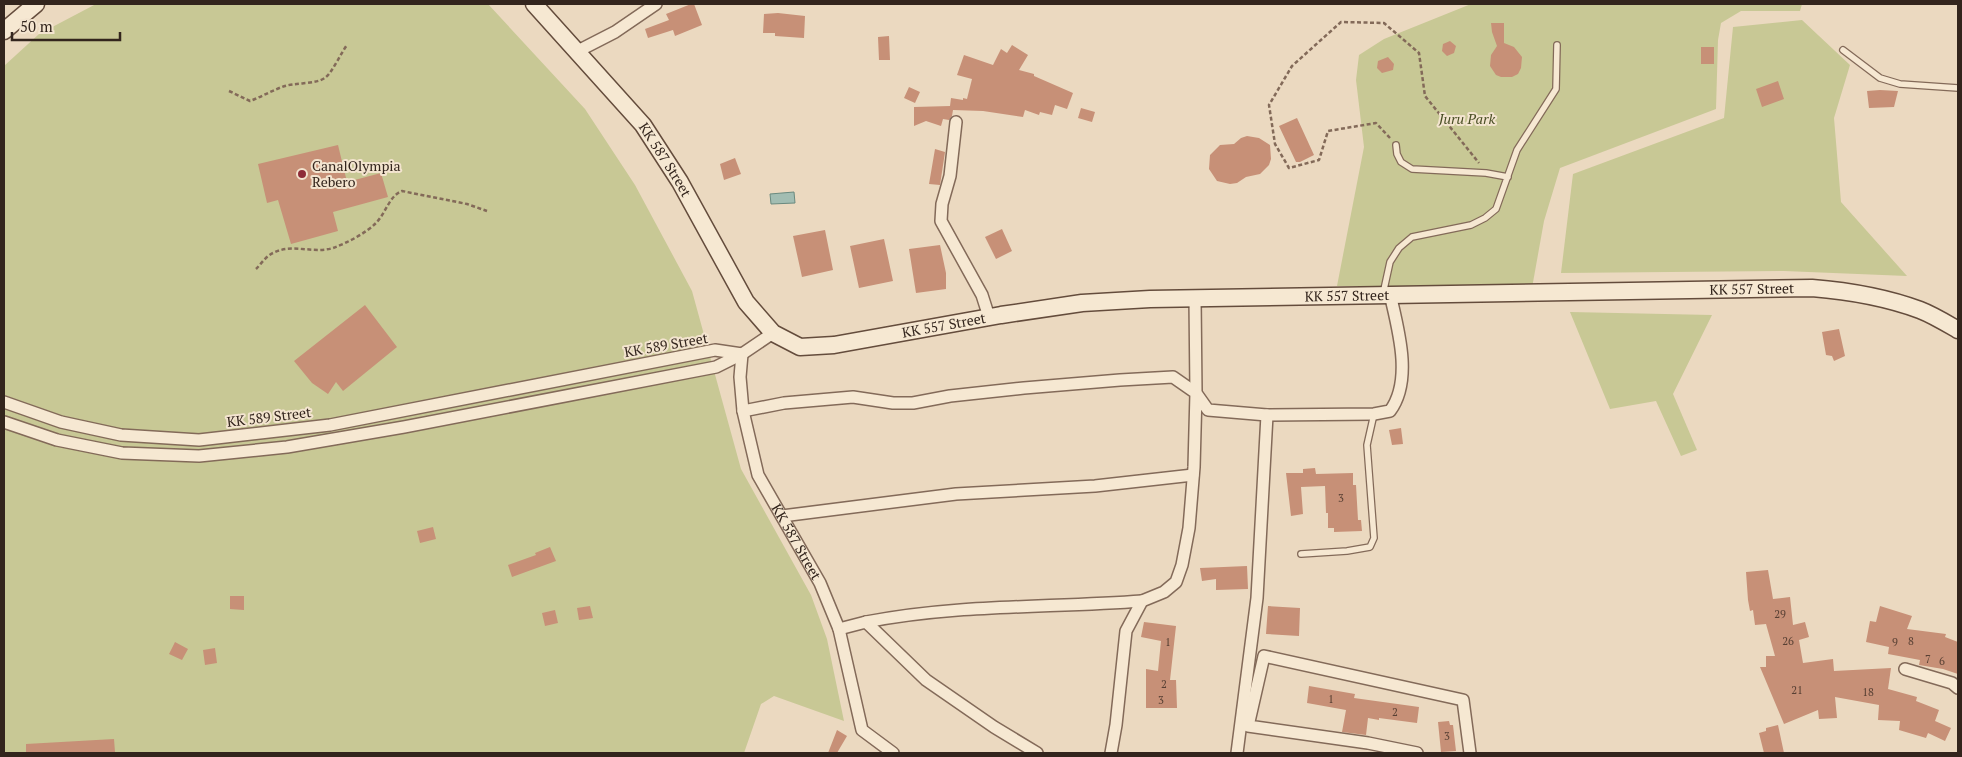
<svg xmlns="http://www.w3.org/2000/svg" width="1962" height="757" font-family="'PT Serif',serif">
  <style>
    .green { fill: #c8c895 }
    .water { fill: #a2bdb2; stroke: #6a8a7f }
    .building { fill: #c79077 }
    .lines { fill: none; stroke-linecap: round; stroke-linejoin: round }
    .lane-casing { stroke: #836a59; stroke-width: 8 }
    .street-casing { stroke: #836a59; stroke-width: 14 }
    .secondary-casing { stroke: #644c3c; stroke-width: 19 }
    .path { stroke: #836a59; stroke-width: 2.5; stroke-dasharray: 4 2.5; stroke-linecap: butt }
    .lane { stroke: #f6e8d2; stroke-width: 5.5 }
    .street { stroke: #f6e8d2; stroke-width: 11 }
    .secondary { stroke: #f6e8d2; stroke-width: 16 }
    .poi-dot { fill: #8e2c38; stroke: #f3e4cf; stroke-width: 2 }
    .labels { text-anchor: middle; stroke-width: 4; stroke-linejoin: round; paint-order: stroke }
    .number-label { font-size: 11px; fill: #584034 }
    .park-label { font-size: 14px; font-style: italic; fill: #494e24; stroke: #f3e4cf }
    .street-label { font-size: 14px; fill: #33251d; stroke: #f3e4cf }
    .poi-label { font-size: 14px; fill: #33251d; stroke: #f3e4cf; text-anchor: start }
  </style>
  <rect width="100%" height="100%" fill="#ebd9c0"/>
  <!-- green -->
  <path class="green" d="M96,4H488L585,109L635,185L692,291L741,469L811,595L827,639L844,721L774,696L761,704L744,753H4V66L39,34Z
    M1471,4H1802L1800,11H1741L1721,23L1718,40L1716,109L1560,168L1544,221L1532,288L1337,286L1364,147L1356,80L1359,55L1384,39Z
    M1802,20L1850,65L1834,118L1841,202L1907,276L1784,271L1561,273L1573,174L1724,118L1733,27Z
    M1570,312L1712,315L1673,394L1697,450L1681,456L1656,401L1610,409Z"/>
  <!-- water -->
  <path class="water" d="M794,192L795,203L771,204L770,194Z"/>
  <!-- building -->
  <path class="building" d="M691,4H694L702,25L675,36L673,30L648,38L645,29L669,20L666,14Z
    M778,13L805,16L804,38L775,36V33H763L764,14Z
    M1491,23H1504V43L1514,47L1522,57L1521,68L1518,74L1512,77H1501L1496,75L1490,66L1491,55L1497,46L1492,32Z
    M889,36L890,60H879L878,37Z
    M1450,41L1456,46L1454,53L1447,56L1442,51L1443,44Z
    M1012,45L1028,55L1019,70L1034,74V76L1073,93L1067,109L1055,105L1052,115L1040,112L1039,115L1025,110L1023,117L983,111L953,110L952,116L949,120L943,119L941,126L926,121L914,126V107L950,106L951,98L963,100V98L967,99L972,79L957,75L964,55L993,65L1001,49L1007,53Z
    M1701,47H1714V64H1701Z
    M1388,57L1394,64L1393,70L1382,73L1377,68L1378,61Z
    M1778,81L1784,99L1762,107L1756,89Z
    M909,87L920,92L915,103L904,98Z
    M1880,90L1898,91L1894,107L1869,108L1867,91Z
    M1081,108L1095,112L1092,122L1078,118Z
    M1297,118L1314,155L1300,162H1296L1279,126Z
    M1247,136L1259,138L1270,145L1271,159L1269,165L1260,174L1246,177L1237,183L1230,184L1217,181L1209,169L1210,155L1220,145L1234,144L1241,138Z
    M338,145L347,182L381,173L388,197L333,212L338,231L291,244L278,200L267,203L258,164Z
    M935,149L945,152L940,185L929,184Z
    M735,158L741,174L724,180L720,164Z
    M1002,229L1012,251L996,259L985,237Z
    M825,230L833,270L802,277L793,236Z
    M884,239L893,281L859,288L850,246Z
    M940,245L946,273V289L916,293L909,249Z
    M365,305L397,347L343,391L336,382L328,394L312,383L294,361Z
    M1839,329L1845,356L1834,361L1832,356L1826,355L1822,332Z
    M1401,428L1403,444L1392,445L1389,430Z
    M1315,468L1316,474L1353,473V485H1356L1358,520H1361L1362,531L1334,532V528H1328V513H1326L1325,486L1301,487L1303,514L1291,516L1286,473H1303V469Z
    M433,527L436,539L420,543L417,531Z
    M550,547L556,561L512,577L508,565L536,555L535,553Z
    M1247,566L1248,589L1216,590V579L1202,581L1200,568Z
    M1768,570L1773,599L1790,597L1793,625L1805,622L1809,637L1799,640L1803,663L1833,659L1834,671L1891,668L1888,689L1917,697L1916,701L1939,710L1935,721L1951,728L1945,741L1928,733L1926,738L1899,730L1900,721L1878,720L1879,705L1835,697L1837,718L1819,719L1818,710L1784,724L1760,667H1766V656H1775L1766,624L1755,625L1753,610L1750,611L1748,600L1746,572Z
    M230,596H244V610L230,609Z
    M590,606L593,618L579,620L577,608Z
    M1268,606L1300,608L1299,636L1266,634Z
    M1880,606L1912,616L1907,629L1946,634L1945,637L1958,642V674L1943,669L1919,665L1920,660L1888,654L1889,647L1866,642L1870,621L1876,622Z
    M555,610L558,623L545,626L542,613Z
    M1144,622L1176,626L1170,680H1176L1177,708H1146V669L1158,671L1161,641L1141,637Z
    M175,642L188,649L182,660L169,654Z
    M215,648L217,663L205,665L203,650Z
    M1309,686L1355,694L1354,698L1419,707L1417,723L1379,718V720L1368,718L1366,735L1342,732L1346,710L1307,703Z
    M1449,721L1450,725H1453L1456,751L1441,752L1438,722Z
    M1778,725L1784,753H1764L1759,733L1766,731V728Z
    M837,730L847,736L837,753H828Z
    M114,739L115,752L26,753V744Z"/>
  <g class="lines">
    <!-- lane casing -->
    <g class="lane-casing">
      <path id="lane" d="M1843,50L1880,78L1900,84L1958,88
        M1396,145L1397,154L1401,162L1412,169L1486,173L1508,177
        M1383,294L1390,262L1399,248L1412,237L1471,225L1485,218L1496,209L1517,150L1556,89L1557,45
        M1301,554L1347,551L1370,547L1374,538L1367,445L1374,414"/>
    </g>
    <!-- street casing -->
    <g class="street-casing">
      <g id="street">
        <path d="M576,52L615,32L656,4"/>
        <path d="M956,122L950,176L942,204L941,221L982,295L989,317"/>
        <path d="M1195,298L1196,393L1208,410L1267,415L1374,414L1390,411C1413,380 1398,329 1390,294"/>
        <path id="s1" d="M742,354L740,377L743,411L758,475L820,583L839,629L862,730L893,753"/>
        <path d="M4,402L61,422L121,435L199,440L330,425L715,350L742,354"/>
        <path d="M743,411L784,403L853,397L893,403H913L950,396L1024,388L1120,380L1173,377L1196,393L1194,467L1189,528L1182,565L1176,582L1164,592L1142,601L1126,631L1116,725L1111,753"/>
        <path d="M4,422L57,440L122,453L199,456L287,447L404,427L716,367L742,354L773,333"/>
        <path d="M782,516L956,494L1095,486L1193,475"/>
        <path d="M866,622C957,604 1050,608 1142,601"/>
        <path d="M839,629L866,622L926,680L994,727L1037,753"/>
        <path d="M1905,669L1952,683L1958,688"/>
        <path d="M1237,753L1257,598L1267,415"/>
        <path d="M1417,753L1368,743L1248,726L1264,656L1463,700L1470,753"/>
      </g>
    </g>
    <!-- secondary casing -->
    <g class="secondary-casing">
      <g id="secondary">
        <path id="s2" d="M534,4L643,125L680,182L746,302L773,333L800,347L834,345L1001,315L1082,303L1150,299L1812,288C1849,291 1885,297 1920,310C1933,315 1946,323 1958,330"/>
        <path d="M4,31L36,4"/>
      </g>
    </g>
    <!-- path -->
    <path class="path" d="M229,91L250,101C261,97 271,91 282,87C294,82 317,85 326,77C333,71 341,53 347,45
      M1390,138L1376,123L1328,131L1319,160L1289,168L1275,144L1269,105L1292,66L1341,22L1384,23L1419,53L1425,96L1479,163
      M256,269C261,264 266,256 273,253C292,243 313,254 333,248C347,243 366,233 376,223C386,213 389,196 402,191L467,204L487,211"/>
    <!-- lane -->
    <use href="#lane" class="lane"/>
    <!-- street -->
    <use href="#street" class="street"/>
    <!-- secondary -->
    <use href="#secondary" class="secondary"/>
  </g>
  <!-- markers -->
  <circle class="poi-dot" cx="302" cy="174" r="5"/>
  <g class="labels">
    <!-- number labels -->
    <g class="number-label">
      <text x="1341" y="502">3</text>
      <text x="1780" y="618">29</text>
      <text x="1788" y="645">26</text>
      <text x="1911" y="645">8</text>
      <text x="1168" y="646">1</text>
      <text x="1895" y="646">9</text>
      <text x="1928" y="663">7</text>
      <text x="1942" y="665">6</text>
      <text x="1164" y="688">2</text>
      <text x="1797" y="694">21</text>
      <text x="1868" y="696">18</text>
      <text x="1331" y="703">1</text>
      <text x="1161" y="704">3</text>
      <text x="1395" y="716">2</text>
      <text x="1447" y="740">3</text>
    </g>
    <!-- park labels -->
    <g class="park-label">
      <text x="1467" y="124">Juru Park</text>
    </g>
    <!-- street labels -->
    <g class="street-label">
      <text dy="5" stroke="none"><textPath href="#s2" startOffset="204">KK 587 Street</textPath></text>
      <text dy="5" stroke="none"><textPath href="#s2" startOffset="1395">KK 557 Street</textPath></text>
      <text dy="5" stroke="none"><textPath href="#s2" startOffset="990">KK 557 Street</textPath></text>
      <text dy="5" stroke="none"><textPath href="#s2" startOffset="585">KK 557 Street</textPath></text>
      <text transform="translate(666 345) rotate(-10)" y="5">KK 589 Street</text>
      <text transform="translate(269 417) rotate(-7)" y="5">KK 589 Street</text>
      <text dy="5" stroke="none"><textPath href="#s1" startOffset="200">KK 587 Street</textPath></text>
    </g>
    <!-- poi labels -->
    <g class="poi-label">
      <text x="312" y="171">CanalOlympia<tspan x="312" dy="16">Rebero</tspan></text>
    </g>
  </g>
  <!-- border -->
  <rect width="1962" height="757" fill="none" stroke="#33251d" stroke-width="10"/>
  <!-- scale -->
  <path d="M12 32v8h108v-8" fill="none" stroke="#33251d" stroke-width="2.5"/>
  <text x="20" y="32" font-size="15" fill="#33251d" stroke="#f3e4cf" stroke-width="4" paint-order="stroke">50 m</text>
</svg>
